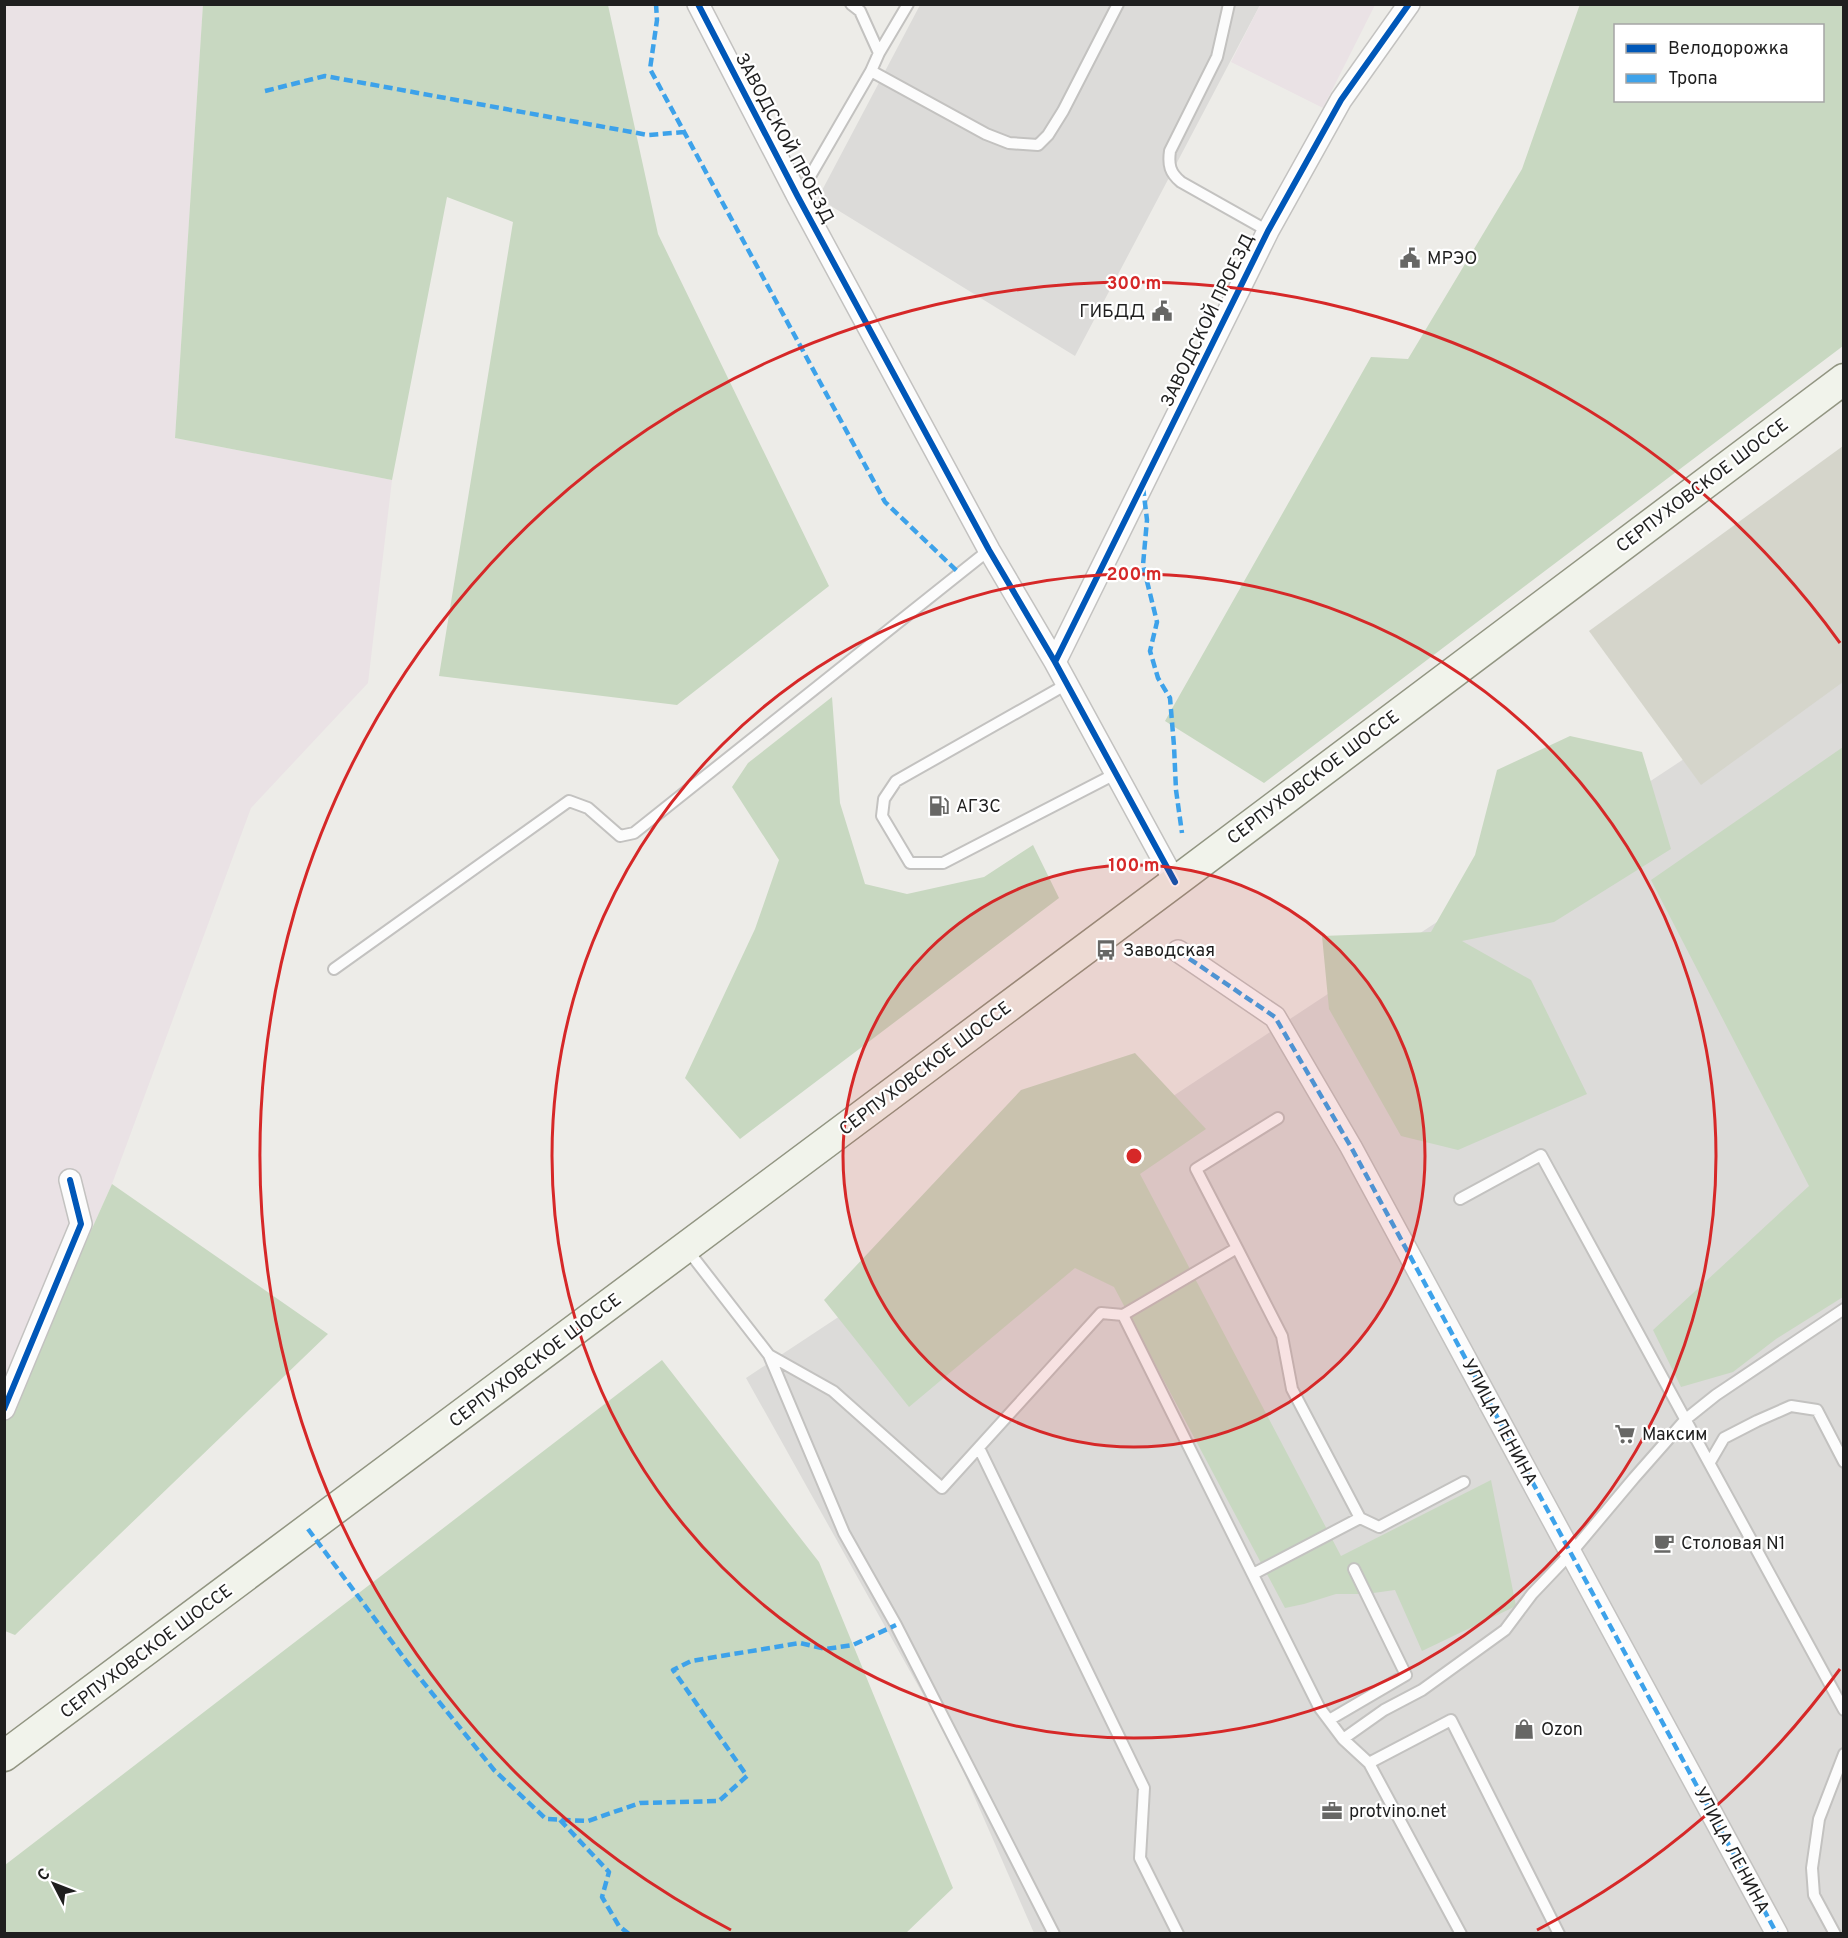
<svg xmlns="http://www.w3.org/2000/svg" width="1848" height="1938" font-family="Overpass,sans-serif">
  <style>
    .residential { fill: #dcdbd9 }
    .industrial { fill: #eae2e5 }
    .construction { fill: #d5d5cb }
    .forest { fill: #c8d8c1; fill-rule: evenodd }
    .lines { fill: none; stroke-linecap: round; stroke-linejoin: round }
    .lane-casing { stroke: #c3c2c0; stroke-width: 14 }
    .street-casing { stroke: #c3c2c0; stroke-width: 24 }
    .secondary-casing { stroke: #929582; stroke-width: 33 }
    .lane { stroke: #fcfcfc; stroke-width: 10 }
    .street { stroke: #fcfcfc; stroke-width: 21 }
    .secondary { stroke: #f1f3eb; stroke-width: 30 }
    .quiet { stroke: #3da2ea; stroke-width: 4.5; stroke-dasharray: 9 4.5; stroke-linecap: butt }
    .cycleway-casing { stroke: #fff; stroke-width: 10 }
    .cycleway { stroke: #0057b8; stroke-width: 6 }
    .ring { fill: none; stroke: #d62828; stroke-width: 3 }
    .labels { text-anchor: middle; stroke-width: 4.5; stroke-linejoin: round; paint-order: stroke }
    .street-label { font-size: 18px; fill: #1f1f1f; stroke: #fff }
    .poi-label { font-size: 18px; fill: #1f1f1f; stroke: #fff; text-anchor: start }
    .centre { fill: #d62828; stroke: #fff; stroke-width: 3 }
    .ring-label { font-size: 18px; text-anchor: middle; font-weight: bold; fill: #d62828; stroke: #fff; stroke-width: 4.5; stroke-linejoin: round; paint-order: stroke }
  </style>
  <rect width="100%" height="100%" fill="#edece8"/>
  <!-- residential -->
  <path class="residential" d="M920,5H1260L1075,356L818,198Z
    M1843,654V1933H1034L953,1748L746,1378Z"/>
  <!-- industrial -->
  <path class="industrial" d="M5,5H203L175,438L392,480L368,683L251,808L112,1184L5,1422Z
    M1260,5H1375L1323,108L1231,62Z"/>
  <!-- construction -->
  <path class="construction" d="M1843,446V682L1701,785L1589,631Z"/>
  <!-- forest -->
  <path class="forest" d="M203,4L608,5L658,234L829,586L677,705L439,676L513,222L447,197L392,480L175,438Z
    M1580,4L1843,5V346L1264,783L1165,721L1371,357L1408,359L1522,169ZM1616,26H1822V100H1616Z
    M832,697L840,803L865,884L907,894L984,877L1033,845L1059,898L740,1139L685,1078L755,929L779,860L732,787L748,763Z
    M1570,736L1642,752L1671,849L1554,922L1462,941L1531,980L1587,1094L1458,1150L1401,1136L1329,1009L1322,936L1431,932L1475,855L1497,770Z
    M1843,747V1297L1776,1339L1733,1372L1681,1387L1653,1330L1809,1186L1651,880Z
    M1135,1053L1206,1129L1140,1174L1341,1556L1491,1480L1516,1606L1422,1651L1395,1590L1366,1594H1336L1304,1604L1285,1608L1114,1287L1075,1268L909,1407L824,1300L1021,1090Z
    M112,1184L328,1334L15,1635L5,1631V1422Z
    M662,1360L819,1562L953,1888L906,1933H5V1865Z"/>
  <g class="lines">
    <!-- lane casing -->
    <g class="lane-casing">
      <path id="lane" d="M1229,4L1217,57L1170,151C1168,165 1170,173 1181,182L1268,231
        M879,53L908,4
        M871,71L986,134L1009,143L1038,145L1048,135L1063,111L1118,4
        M798,197L871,71L879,53L860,11L851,4
        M1067,684L896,781L884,799L882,816L910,863H943L1115,774
        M334,969L569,801L588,808L620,836L634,833L989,550
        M1460,1199L1541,1155L1844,1710
        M686,1248L769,1355L833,1391L942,1488L1101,1313L1123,1315L1319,1707L1343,1739L1369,1763L1451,1720L1559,1934
        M1237,1248L1196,1169L1278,1118
        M1123,1315L1237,1248L1282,1336L1292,1389L1360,1518L1253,1574
        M769,1355L844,1533L896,1625L1054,1934
        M979,1448L1144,1788L1140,1858L1178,1934
        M1710,1462L1724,1438L1757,1421L1791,1406L1817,1410L1844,1462
        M1360,1518L1379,1527L1464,1482
        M1329,1720L1406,1675L1354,1569
        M1343,1739L1384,1710L1422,1690L1505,1630L1532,1594L1571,1553L1634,1478L1686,1419L1716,1395L1844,1309
        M1369,1763L1461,1934
        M1835,1934L1814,1895L1812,1868L1819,1819L1844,1754"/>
    </g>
    <!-- street casing -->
    <g class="street-casing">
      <path id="street" d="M698,4L798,197L989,550L1055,662L1175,882
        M1055,662L1268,231L1341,100L1409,4
        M1178,951L1275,1017L1351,1147L1777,1934
        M4,1409L81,1224L70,1180"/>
    </g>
    <!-- secondary casing -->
    <g class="secondary-casing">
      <path id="secondary" d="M4,1756L1175,882L1844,379"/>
    </g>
    <!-- lane -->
    <use href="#lane" class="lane"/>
    <!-- street -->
    <use href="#street" class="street"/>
    <!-- secondary -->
    <use href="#secondary" class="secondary"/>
    <!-- quiet -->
    <path class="quiet" d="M656,4L657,20L650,69L885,502L959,573
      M265,91L325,76L648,135L684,132
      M1143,487L1147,520L1143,565L1157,622L1150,651L1158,678L1170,698L1174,746L1176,790L1182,833
      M1178,951L1275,1017L1351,1147L1777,1934
      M308,1529L407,1662L494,1770L546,1819L588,1821L640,1803L719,1801L747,1776L673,1670L691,1661L800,1643L826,1649L853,1645L896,1625
      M560,1820L609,1872L602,1897L619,1926L629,1934"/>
    <!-- cycleway casing -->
    <g class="cycleway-casing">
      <path id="cycleway" d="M698,4L798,197L989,550L1055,662L1175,882
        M1055,662L1268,231L1341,100L1409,4
        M4,1409L81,1224L70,1180"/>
    </g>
    <!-- cycleway -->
    <use href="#cycleway" class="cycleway"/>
  </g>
  <!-- distance rings -->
  <circle cx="1134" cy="1156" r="291" fill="#d62828" fill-opacity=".12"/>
  <g class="ring">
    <circle cx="1134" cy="1156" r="291"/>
    <circle cx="1134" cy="1156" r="582"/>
    <path d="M1840 1669A873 873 0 0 1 1537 1930M731 1930A873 873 0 1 1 1840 643"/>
  </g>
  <!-- icons -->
  <defs>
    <g id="civic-bare" transform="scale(1.62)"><path d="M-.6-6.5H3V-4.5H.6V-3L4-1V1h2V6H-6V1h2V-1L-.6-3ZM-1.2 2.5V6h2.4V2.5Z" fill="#676765" stroke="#fff" stroke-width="2.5" paint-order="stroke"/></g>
    <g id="fuel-bare" transform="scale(1.62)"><path d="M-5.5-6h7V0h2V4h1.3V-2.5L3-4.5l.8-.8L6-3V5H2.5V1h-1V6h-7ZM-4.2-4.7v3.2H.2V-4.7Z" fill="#676765" stroke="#fff" stroke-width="2.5" paint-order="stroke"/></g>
    <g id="bus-bare" transform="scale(1.62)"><path d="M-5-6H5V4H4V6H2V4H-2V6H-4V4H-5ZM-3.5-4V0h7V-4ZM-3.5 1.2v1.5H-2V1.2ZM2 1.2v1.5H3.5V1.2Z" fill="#676765" stroke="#fff" stroke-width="2.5" paint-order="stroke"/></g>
    <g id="supermarket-bare" transform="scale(1.62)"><path d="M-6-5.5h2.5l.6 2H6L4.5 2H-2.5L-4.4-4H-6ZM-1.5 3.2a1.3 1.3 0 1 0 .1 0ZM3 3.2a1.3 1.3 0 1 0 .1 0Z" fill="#676765" stroke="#fff" stroke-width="2.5" paint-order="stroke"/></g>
    <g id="cafe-bare" transform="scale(1.62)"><path d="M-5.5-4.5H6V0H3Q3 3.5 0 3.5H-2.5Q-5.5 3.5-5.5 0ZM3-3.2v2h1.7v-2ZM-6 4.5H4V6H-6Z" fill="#676765" stroke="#fff" stroke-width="2.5" paint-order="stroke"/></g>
    <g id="shop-bare" transform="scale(1.62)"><path d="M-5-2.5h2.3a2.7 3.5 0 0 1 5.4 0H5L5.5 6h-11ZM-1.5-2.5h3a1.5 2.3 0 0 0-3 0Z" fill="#676765" stroke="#fff" stroke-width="2.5" paint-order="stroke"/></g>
    <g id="office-bare" transform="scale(1.62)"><path d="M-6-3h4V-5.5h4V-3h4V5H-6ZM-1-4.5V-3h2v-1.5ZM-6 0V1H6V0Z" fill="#676765" stroke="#fff" stroke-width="2.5" paint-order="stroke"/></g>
  </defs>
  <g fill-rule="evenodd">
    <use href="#civic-bare" x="1410" y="258"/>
    <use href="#civic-bare" x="1162" y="311"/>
    <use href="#fuel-bare" x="939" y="806"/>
    <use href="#bus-bare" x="1106" y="950"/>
    <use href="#supermarket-bare" x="1625" y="1434"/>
    <use href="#cafe-bare" x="1664" y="1543"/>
    <use href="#shop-bare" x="1524" y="1729"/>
    <use href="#office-bare" x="1332" y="1811"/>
  </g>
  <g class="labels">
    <!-- street labels -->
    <g class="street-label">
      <text transform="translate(785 138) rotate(62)" y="6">ЗАВОДСКОЙ ПРОЕЗД</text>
      <text transform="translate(1207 320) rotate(-64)" y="6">ЗАВОДСКОЙ ПРОЕЗД</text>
      <text transform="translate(1702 485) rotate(-37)" y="6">СЕРПУХОВСКОЕ ШОССЕ</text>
      <text transform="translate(1313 777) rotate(-37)" y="6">СЕРПУХОВСКОЕ ШОССЕ</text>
      <text transform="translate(925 1068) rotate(-37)" y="6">СЕРПУХОВСКОЕ ШОССЕ</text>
      <text transform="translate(535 1360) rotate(-37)" y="6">СЕРПУХОВСКОЕ ШОССЕ</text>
      <text transform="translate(1500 1422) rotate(62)" y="6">УЛИЦА ЛЕНИНА</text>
      <text transform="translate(146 1651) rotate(-37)" y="6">СЕРПУХОВСКОЕ ШОССЕ</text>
      <text transform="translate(1732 1850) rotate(62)" y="6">УЛИЦА ЛЕНИНА</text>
    </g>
    <!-- poi labels -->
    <g class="poi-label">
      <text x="1427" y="264">МРЭО</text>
      <text x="1145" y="317" text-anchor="end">ГИБДД</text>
      <text x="956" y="812">АГЗС</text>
      <text x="1123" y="956">Заводская</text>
      <text x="1642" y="1440">Максим</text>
      <text x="1681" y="1549">Столовая N1</text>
      <text x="1541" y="1735">Ozon</text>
      <text x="1349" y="1817">protvino.net</text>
    </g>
  </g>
  <circle cx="1134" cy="1156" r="9" class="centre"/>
  <g class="ring-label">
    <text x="1134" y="289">300 m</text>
    <text x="1134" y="580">200 m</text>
    <text x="1134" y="871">100 m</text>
  </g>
  <!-- border -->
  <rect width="1848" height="1938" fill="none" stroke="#1f1f1f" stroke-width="12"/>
  <!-- legend -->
  <rect x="1614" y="24" width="210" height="78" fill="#ffffff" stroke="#a5a5a5" stroke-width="1.5"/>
  <rect x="1626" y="44" width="30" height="9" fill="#0057b8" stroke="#a5a5a5" stroke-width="1.5"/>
  <text x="1668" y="54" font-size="18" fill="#1f1f1f">Велодорожка</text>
  <rect x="1626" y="74" width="30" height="9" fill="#3da2ea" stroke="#a5a5a5" stroke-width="1.5"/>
  <text x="1668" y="84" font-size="18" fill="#1f1f1f">Тропа</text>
  <!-- north arrow -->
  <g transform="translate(54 1884) rotate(312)" stroke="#ffffff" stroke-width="4.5" paint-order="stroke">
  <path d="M0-4.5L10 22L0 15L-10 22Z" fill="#1f1f1f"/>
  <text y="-9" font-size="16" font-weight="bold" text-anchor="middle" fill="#1f1f1f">С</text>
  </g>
</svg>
